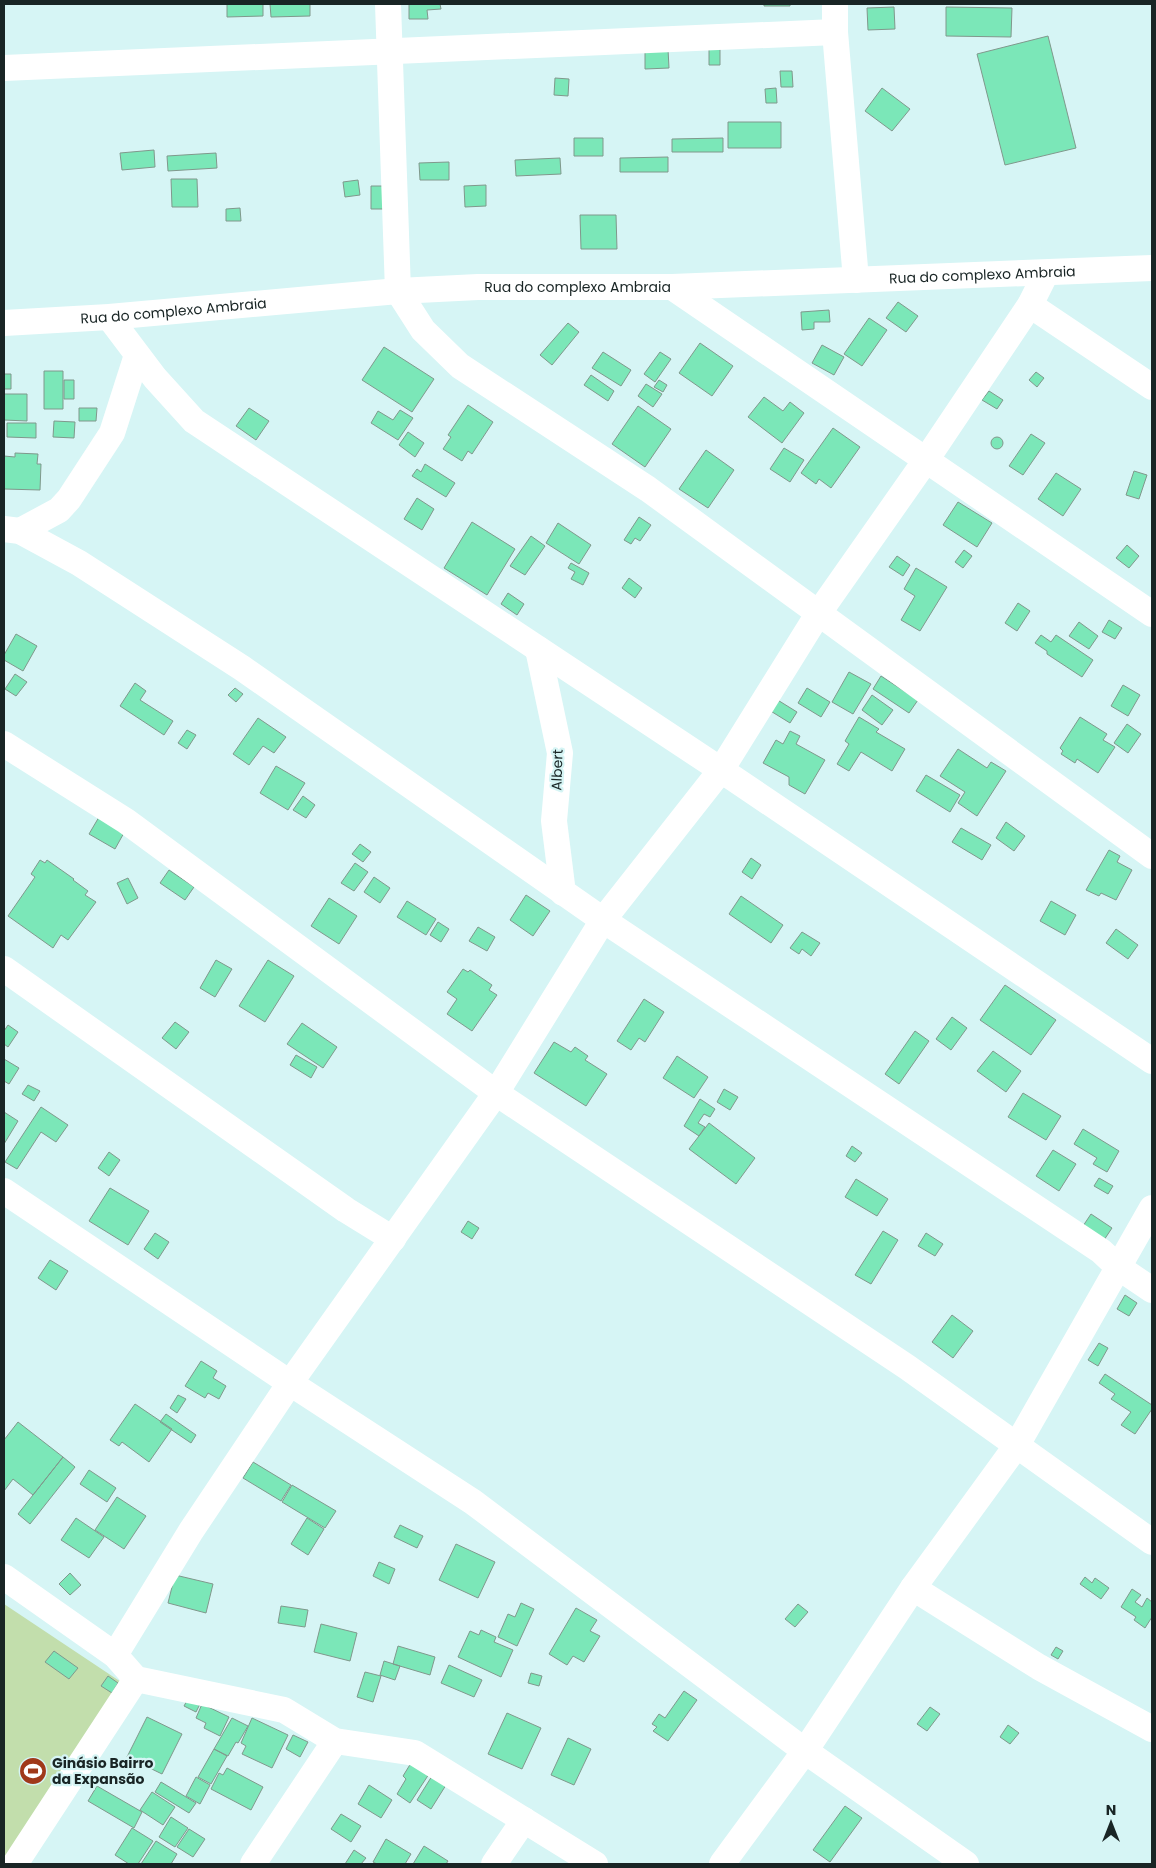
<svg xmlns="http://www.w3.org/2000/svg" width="1156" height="1868" font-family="Poppins,sans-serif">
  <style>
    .green { fill: #c2deac }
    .building { fill: #7be7b8; stroke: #80988c }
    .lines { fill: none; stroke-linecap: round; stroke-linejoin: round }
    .minor { stroke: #fff; stroke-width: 26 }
    .labels { text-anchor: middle; stroke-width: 4.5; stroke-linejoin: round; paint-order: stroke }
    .street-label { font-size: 14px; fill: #192525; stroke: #d6f5f5 }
    .poi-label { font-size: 14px; font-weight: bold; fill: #192525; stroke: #d6f5f5; text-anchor: start }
  </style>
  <rect width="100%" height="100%" fill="#d6f5f5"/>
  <!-- green -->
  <path class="green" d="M4,1604L121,1682L4,1860Z"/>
  <!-- building -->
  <path class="building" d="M227,4H263V16L227,17Z
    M270,4H310V16L271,17Z
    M409,4H440L441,9L427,10L428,19H409Z
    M764,4H790V6H764Z
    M894,7L895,29L868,30L867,8Z
    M946,7L1012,8L1011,37L946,36Z
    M1048,36L1076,148L1005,165L977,54Z
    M709,47H720V65H709Z
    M668,49L669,68L645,69V50Z
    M780,71H792L793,87H781Z
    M555,78L569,79L568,96L554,95Z
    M776,88L777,103H766L765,89Z
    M882,88L910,109L892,131L865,111Z
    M728,122H781V148H728Z
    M574,138H603V156H574Z
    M723,138V152H672V139Z
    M154,150L155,167L122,170L120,153Z
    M216,153L217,168L168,171L167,156Z
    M668,157V172H620V158Z
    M560,158L561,174L516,176L515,160Z
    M449,162V180H420L419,163Z
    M171,179H197L198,207H172Z
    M358,180L360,195L345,197L343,182Z
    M486,185V206L465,207L464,186Z
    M371,186H387V209H371Z
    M240,208L241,221H226V209Z
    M580,215H616L617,249H581Z
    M898,302L918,316L906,332L886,318Z
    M829,310L830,322H814V329L802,330L801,312Z
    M869,318L887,330L862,366L844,354Z
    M568,323L579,332L552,365L540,355Z
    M700,343L733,366L712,396L679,373Z
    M822,345L844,357L834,375L812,363Z
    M384,347L434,379L412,412L362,380Z
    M603,352L631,370L621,386L592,368Z
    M660,352L671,359L655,382L644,374Z
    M44,371H63V409H44Z
    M1036,372L1044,378L1037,387L1029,380Z
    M4,374H11V389H4Z
    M591,375L614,391L608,401L584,385Z
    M64,380H74V399H64Z
    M659,380L667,385L663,392L654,387Z
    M646,384L662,394L653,407L638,396Z
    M989,391L1003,400L997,409L982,400Z
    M4,394H27V421L4,420Z
    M764,397L783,411L790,402L804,413L782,443L748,417Z
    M468,405L493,422L472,454L468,451L462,461L443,449L451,437L448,435Z
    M638,406L671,429L645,467L612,444Z
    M79,408H97L96,421H79Z
    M249,408L269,421L256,440L236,426Z
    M400,410L413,418L398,440L371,423L378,411L393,420Z
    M54,421L75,422L74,438L53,437Z
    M7,423H36V438L7,437Z
    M833,428L860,447L831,488L819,479L816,484L801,473Z
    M408,432L424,443L415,457L399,445Z
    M1031,434L1045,443L1023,475L1009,466Z
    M991 443a6 6 0 1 1 12 0a6 6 0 1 1-12 0Z
    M784,448L804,460L790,482L770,469Z
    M706,450L734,470L708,508L679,489Z
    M15,453L38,454L37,464H41L40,490L4,489V456L15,457Z
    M425,464L455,483L446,497L412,476L417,469L421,472Z
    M1134,471L1147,475L1139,499L1126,495Z
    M1056,473L1081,489L1063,516L1038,499Z
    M417,498L434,509L422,530L404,519Z
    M958,502L992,523L977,547L943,525Z
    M639,517L651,525L640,541L635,538L631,544L624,540Z
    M472,522L515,549L487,595L444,568Z
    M558,523L591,545L579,564L546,543Z
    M531,536L545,546L525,575L510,566Z
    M1127,545L1139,556L1129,568L1116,558Z
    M964,550L972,556L963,568L955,562Z
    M897,556L910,565L903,576L889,567Z
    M571,563L589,573L583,585L571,579L575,572L568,568Z
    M916,568L947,587L920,631L901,620L915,596L904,589Z
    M629,578L642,588L635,598L622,588Z
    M508,593L524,604L517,615L501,604Z
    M1018,603L1030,611L1017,631L1005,623Z
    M1109,620L1122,628L1115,639L1102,632Z
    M1079,622L1098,636L1089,649L1069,636Z
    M16,634L37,646L23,671L4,660V655Z
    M1041,635L1051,642L1056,635L1093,660L1082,677L1047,654V651L1035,643Z
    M849,672L871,684L853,714L832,702Z
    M15,674L27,682L16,696L5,689Z
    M881,676L918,700L909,713L873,689Z
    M135,683L146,691L140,700L173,721L164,735L120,706Z
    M1123,685L1140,695L1128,716L1111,706Z
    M235,688L243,694L236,702L228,695Z
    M807,688L830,702L821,717L798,703Z
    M872,695L893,710L882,725L862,710Z
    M776,699L797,712L790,723L769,710Z
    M859,717L879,729L876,732L905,749L892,771L861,752L849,771L837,764L849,744L845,741Z
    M1080,717L1107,734L1103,740L1115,747L1098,773L1077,759L1075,763L1061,754L1063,751L1060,748Z
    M258,718L286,737L274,753L263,746L249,765L233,754Z
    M1127,724L1141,734L1128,753L1114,743Z
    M187,730L196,735L187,749L178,743Z
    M790,731L800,736L796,744L825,760L805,794L789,785V777L763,763L776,740L783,744Z
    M958,749L987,768L991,762L1006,771L977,816L958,803L965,792L940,776Z
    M276,766L305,783L288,810L260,793Z
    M926,775L960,795L950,812L916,791Z
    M303,796L315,805L306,818L293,810Z
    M99,817L125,831L115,849L89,834Z
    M1006,822L1025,836L1014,851L996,838Z
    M961,828L991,845L982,860L952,842Z
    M360,844L371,852L363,862L352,854Z
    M1109,850L1120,856L1117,862L1132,870L1116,900L1101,893L1099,896L1086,890Z
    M751,858L761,865L752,879L742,872Z
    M40,860L45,863L47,860L74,879L73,880L88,891L85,895L96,902L68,940L61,935L53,948L8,916L35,877L31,874Z
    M355,863L368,872L354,891L341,883Z
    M169,870L194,887L185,900L160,883Z
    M374,877L390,888L380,903L364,892Z
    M128,878L138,898L127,904L117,883Z
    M526,895L550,911L533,936L510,920Z
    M741,896L783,925L771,943L729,914Z
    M329,898L357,916L339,944L311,926Z
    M407,901L436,919L426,935L397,917Z
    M1051,901L1076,915L1065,935L1040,921Z
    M438,922L449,929L441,942L430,935Z
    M478,927L495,937L487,951L469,941Z
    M1116,929L1138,945L1128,959L1106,943Z
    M802,932L820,943L811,956L802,949L799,954L790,948Z
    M216,960L232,969L215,997L200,988Z
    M268,960L294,976L265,1022L239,1006Z
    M463,969L468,972L470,970L492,985L489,990L497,995L472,1031L447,1014L457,999L447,992Z
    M1005,985L1056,1020L1031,1055L980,1020Z
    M644,999L664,1012L645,1042L639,1038L631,1050L617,1041Z
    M952,1017L967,1028L951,1050L936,1039Z
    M175,1022L189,1032L176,1049L162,1038Z
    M302,1023L337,1047L323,1068L287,1044Z
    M8,1025L18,1032L8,1047L4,1044V1031Z
    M915,1031L929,1041L899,1084L885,1074Z
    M554,1042L571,1052L575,1047L588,1056L585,1060L607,1074L586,1106L534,1073Z
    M993,1051L1021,1071L1006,1092L977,1071Z
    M296,1055L317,1067L311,1078L290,1065Z
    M677,1056L708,1077L694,1098L663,1078Z
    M4,1059L19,1068L9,1084L4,1081Z
    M28,1085L40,1091L34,1101L22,1094Z
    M724,1089L738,1097L730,1110L717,1102Z
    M1023,1093L1061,1116L1046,1140L1008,1117Z
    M700,1099L715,1109L710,1117L704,1114L698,1123L705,1127L699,1136L684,1126Z
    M41,1107L68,1125L56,1142L41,1132L17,1169L5,1162Z
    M4,1112L18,1121L4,1144Z
    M709,1123L755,1158L736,1184L689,1149Z
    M1083,1129L1119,1151L1107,1172L1093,1164L1097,1158L1074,1144Z
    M852,1146L862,1153L855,1162L846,1156Z
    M1053,1150L1076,1164L1059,1191L1036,1176Z
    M109,1152L120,1160L109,1176L98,1168Z
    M1099,1178L1113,1186L1108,1194L1094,1186Z
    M856,1179L888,1199L877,1216L845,1197Z
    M110,1188L149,1211L128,1245L89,1221Z
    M1091,1214L1112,1228L1102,1243L1081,1229Z
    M468,1221L479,1228L472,1239L461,1232Z
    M883,1231L898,1240L871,1284L855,1275Z
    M155,1233L169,1242L158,1259L144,1249Z
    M926,1233L943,1244L935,1256L918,1246Z
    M50,1260L68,1271L56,1290L38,1278Z
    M1125,1295L1137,1303L1129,1316L1117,1309Z
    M952,1315L973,1331L953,1358L932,1342Z
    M1099,1343L1108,1348L1098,1366L1088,1360Z
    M201,1361L217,1371L213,1378L226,1386L219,1399L208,1393L205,1398L185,1386Z
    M1105,1374L1152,1405V1409L1135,1434L1121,1425L1131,1412L1111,1399L1115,1394L1099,1383Z
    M178,1395L186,1399L177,1413L170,1408Z
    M135,1404L172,1429L149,1462L122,1442L119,1446L110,1440Z
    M166,1414L196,1435L191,1443L160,1422Z
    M18,1422L63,1457L33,1495L13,1479L4,1491V1440Z
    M63,1457L75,1467L30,1524L18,1514Z
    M253,1462L291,1485L281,1501L243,1478Z
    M89,1470L116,1488L107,1502L80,1484Z
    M292,1485L336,1511L325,1528L282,1502Z
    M117,1497L146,1516L124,1549L95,1530Z
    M76,1518L104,1537L89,1558L61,1540Z
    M307,1518L324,1529L308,1555L291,1544Z
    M400,1525L423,1536L417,1548L394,1537Z
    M456,1544L495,1562L478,1598L439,1580Z
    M379,1562L395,1569L389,1584L373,1576Z
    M70,1573L81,1585L70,1595L59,1584Z
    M175,1575L213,1584L206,1613L168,1603Z
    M1085,1577L1092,1583L1095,1578L1109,1588L1101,1599L1080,1584Z
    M1132,1589L1141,1595L1135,1602L1142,1607L1147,1598L1152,1602V1617L1145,1628L1134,1620L1136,1617L1121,1607Z
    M521,1603L534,1609L517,1646L498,1637L508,1614L515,1617Z
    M798,1604L808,1612L795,1627L785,1619Z
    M281,1606L308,1610L305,1627L278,1623Z
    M576,1608L597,1620L590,1631L600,1636L584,1662L573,1656L567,1665L549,1654Z
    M321,1624L357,1633L350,1661L314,1652Z
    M481,1630L496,1637L494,1642L513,1650L501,1677L458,1657L470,1631L479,1635Z
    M398,1646L435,1657L430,1675L393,1664Z
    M1056,1647L1063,1651L1058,1659L1051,1655Z
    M54,1651L78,1668L69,1679L45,1662Z
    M384,1661L400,1666L395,1680L380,1675Z
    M449,1665L482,1680L474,1697L441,1683Z
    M365,1672L381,1676L373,1702L357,1697Z
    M531,1673L542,1676L539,1686L528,1683Z
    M108,1676L118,1683L112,1693L101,1686Z
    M684,1691L697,1700L668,1741L653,1731L657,1727L652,1724L659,1714L665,1718Z
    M189,1697L201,1702L196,1712L184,1706Z
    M202,1704L229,1717L220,1736L204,1728L206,1723L196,1718Z
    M930,1707L940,1714L927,1731L917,1724Z
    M507,1713L541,1728L522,1769L488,1754Z
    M147,1717L182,1734L162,1774L127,1757Z
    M232,1718L248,1726L238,1743L236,1742L228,1756L214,1749Z
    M252,1718L288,1735L272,1768L242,1754L246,1746L241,1743Z
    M1008,1725L1019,1733L1010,1744L1000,1737Z
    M293,1735L308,1742L300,1757L286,1749Z
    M568,1738L591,1749L574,1785L551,1775Z
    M214,1749L227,1756L211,1784L198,1777Z
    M411,1763L429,1774L410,1803L397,1794L406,1779L403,1776Z
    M227,1768L263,1787L251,1810L211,1789L219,1773L223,1775Z
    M432,1776L446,1785L431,1809L417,1800Z
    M196,1777L210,1785L200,1804L186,1796Z
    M161,1782L196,1803L189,1813L155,1792Z
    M369,1785L392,1800L381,1818L358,1804Z
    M97,1786L142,1812L134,1828L88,1801Z
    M152,1792L175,1807L163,1825L140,1810Z
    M845,1806L862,1818L830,1862L813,1850Z
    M341,1814L361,1826L351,1842L331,1829Z
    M171,1817L188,1828L175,1847L159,1837Z
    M132,1828L153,1841L138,1864H129L115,1855Z
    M189,1829L205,1839L193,1857L177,1847Z
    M386,1839L411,1854L405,1864H377L373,1862Z
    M156,1841L177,1854L171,1864H141Z
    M424,1846L448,1861L446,1864H413Z
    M354,1850L366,1858L361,1864H345Z"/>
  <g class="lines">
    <!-- minor -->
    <g class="minor">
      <path d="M388,4L398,291L423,330L460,366L648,489L1152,856"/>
      <path d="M835,4V32L856,280"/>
      <path d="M4,68L835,32"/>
      <path d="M672,287L1152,614"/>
      <path d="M1030,305L1152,387"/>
      <path d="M109,317L155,378L194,421L721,770L1152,1061"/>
      <path id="s1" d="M4,323L109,317L398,291L478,287H672L1152,268"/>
      <path d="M4,529L20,531L79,563L242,668L603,920L1101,1251L1118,1267L1152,1290"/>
      <path d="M20,531L59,510L69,499L112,433L137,355"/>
      <path d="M538,649L560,753L554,821L563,893"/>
      <path d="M4,744L126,821L496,1093L907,1367L1152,1542"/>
      <path d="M4,969L346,1210L393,1239"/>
      <path d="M4,1191L290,1383L473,1502L805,1751L966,1864"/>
      <path d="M4,1577L115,1655L136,1679L284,1710L335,1741L415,1753L595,1864"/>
      <path d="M913,1588L1039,1667L1152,1729"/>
      <path d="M115,1655L191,1531L290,1383L496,1093L603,920L721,770L818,614L926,460L1030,305L1046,273"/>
      <path d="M15,1864L136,1679"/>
      <path d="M253,1864L335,1741"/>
      <path d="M494,1864L524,1820"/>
      <path d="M722,1864L805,1751L913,1588L1017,1445L1152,1208"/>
    </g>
  </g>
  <!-- icons -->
  <defs>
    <g id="stadium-disc" transform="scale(1.4375)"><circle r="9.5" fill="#a0391a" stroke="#d6f5f5"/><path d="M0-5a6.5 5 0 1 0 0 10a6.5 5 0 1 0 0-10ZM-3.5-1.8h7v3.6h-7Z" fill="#fff"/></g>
  </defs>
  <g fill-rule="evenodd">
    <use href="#stadium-disc" x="33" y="1771"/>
  </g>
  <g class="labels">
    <!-- street labels -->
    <g class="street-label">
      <text dy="5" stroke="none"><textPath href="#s1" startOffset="980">Rua do complexo Ambraia</textPath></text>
      <text dy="5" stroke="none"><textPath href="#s1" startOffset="575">Rua do complexo Ambraia</textPath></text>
      <text dy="5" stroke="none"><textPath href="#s1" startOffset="170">Rua do complexo Ambraia</textPath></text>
      <text transform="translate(557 770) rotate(-88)" y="5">Albert</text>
    </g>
    <!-- poi labels -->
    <g class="poi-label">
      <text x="52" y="1768">Ginásio Bairro<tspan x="52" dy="16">da Expansão</tspan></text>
    </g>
  </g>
  <!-- border -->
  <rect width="1156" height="1868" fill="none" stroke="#192525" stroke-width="10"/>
  <!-- north arrow -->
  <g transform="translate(1111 1823)" stroke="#d6f5f5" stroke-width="4" paint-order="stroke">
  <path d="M0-4L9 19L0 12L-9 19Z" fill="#192525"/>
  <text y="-8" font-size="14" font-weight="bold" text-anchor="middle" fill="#192525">N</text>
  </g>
</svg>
